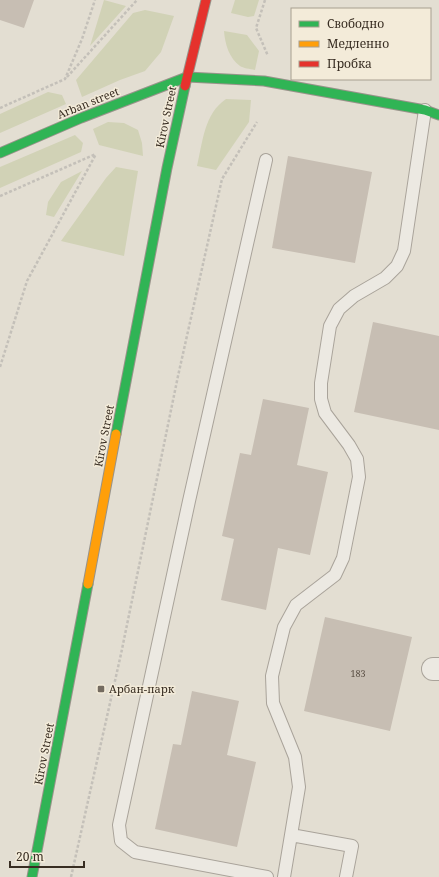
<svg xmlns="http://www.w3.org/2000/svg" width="439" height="877" font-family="'Noto Serif',serif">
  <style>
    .green { fill: #d1d2b6 }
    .building { fill: #c7beb3 }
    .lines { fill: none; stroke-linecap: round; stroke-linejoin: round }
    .lane-casing { stroke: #a9a39a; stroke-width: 14 }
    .street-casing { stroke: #a9a39a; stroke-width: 24 }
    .fast-casing { stroke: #98938a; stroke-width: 11 }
    .slow-casing { stroke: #98938a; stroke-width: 11 }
    .jam-casing { stroke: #98938a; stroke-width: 11 }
    .path { stroke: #c4c0b9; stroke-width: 2.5; stroke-dasharray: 3 2; stroke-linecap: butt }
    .lane { stroke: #ece9e2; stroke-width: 12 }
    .street { stroke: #ece9e2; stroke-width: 22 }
    .fast { stroke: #30b455; stroke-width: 9 }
    .slow { stroke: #ff9f0a; stroke-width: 9 }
    .jam { stroke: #e5322d; stroke-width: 9 }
    .poi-dot { fill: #746b60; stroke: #f3ebd9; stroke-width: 1.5 }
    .labels { text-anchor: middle; stroke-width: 3; stroke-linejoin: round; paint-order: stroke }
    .number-label { font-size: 9px; fill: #5c5146 }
    .street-label { font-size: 11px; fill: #382d22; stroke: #f3ebd9 }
    .poi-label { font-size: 11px; fill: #382d22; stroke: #f3ebd9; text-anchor: start }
  </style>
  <rect width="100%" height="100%" fill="#e3ded2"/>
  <!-- green -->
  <path class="green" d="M104,0L126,6L90,46Z
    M235,0H259L254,16L248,17L231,13Z
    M145,10L174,16L161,52L145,71L120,80L82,97L76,80L133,13Z
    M224,31L247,35L259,51L255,70C250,69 243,68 240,66C229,58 225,44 224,31Z
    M48,92L62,95L66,104L0,133V114Z
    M226,99L251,100L249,122L216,170L197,166C203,141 204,114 226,99Z
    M108,122L124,123L138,130L142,143L143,156L99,145L93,129Z
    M75,135L83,143L81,152L0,188V167Z
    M116,167L138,171L124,256L61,241L106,178Z
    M82,171L54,217L46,215L48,202L61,182Z"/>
  <!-- building -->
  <path class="building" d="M0,0H34L24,28L0,20Z
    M288,156L372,172L355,263L272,248Z
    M373,322L439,336V430L354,412Z
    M263,399L309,408L297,465L328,472L310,555L278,548L266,610L221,600L234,539L222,536L240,453L251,455Z
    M325,617L412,637L390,731L304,711Z
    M192,691L239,701L227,755L256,762L237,847L155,829L173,744L181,745Z"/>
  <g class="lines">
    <!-- lane casing -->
    <g class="lane-casing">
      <path id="lane" d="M266,160L189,501L119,825L121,841L135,852L267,877
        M291,835L352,846L346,877
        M284,877L299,787L295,757L273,703L272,676L284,627L296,605L335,575L343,558L359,477L357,459L349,445L325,413L321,399V383L330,326L339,309L354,296L385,278L397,266L404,251L425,110"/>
    </g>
    <!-- street casing -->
    <g class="street-casing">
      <path id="street" d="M433,669H439"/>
    </g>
    <!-- fast casing -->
    <g class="fast-casing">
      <path id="fast" d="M0,153L81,118L187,77L264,81L425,110L439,115
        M116,434L167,168L185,86
        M32,877L88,584"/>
    </g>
    <!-- slow casing -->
    <g class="slow-casing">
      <path id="slow" d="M88,584L116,434"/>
    </g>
    <!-- jam casing -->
    <g class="jam-casing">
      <path id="jam" d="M185,86L206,0"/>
    </g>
    <!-- path -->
    <path class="path" d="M265,0L256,28L268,56
      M67,77L137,0
      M0,108L65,79L82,39L95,0
      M0,196L96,154
      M0,367L27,281L96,154
      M71,877L121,654L178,376L222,179L257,122"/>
    <!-- lane -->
    <use href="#lane" class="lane"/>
    <!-- street -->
    <use href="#street" class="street"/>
    <!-- fast -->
    <use href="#fast" class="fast"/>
    <!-- slow -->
    <use href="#slow" class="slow"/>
    <!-- jam -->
    <use href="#jam" class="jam"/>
  </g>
  <!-- markers -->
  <rect class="poi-dot" x="97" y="685" width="8" height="8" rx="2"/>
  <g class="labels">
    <!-- number labels -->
    <g class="number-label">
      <text x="358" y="677">183</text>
    </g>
    <!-- street labels -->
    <g class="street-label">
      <text transform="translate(88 103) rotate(-22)" y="4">Arban street</text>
      <text transform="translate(166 117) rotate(-78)" y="4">Kirov Street</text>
      <text transform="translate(104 436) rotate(-79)" y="4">Kirov Street</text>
      <text transform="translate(44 754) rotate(-79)" y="4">Kirov Street</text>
    </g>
    <!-- poi labels -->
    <g class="poi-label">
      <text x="109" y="693">Арбан-парк</text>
    </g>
  </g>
  <!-- legend -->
  <rect x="291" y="8" width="140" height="72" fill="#f3ebd9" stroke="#a89f90"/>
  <rect x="299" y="21" width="20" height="6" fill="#30b455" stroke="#a89f90"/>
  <text x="327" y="28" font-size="12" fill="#382d22">Свободно</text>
  <rect x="299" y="41" width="20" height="6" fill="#ff9f0a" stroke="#a89f90"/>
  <text x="327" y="48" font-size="12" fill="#382d22">Медленно</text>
  <rect x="299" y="61" width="20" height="6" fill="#e5322d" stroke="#a89f90"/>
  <text x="327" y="68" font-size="12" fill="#382d22">Пробка</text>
  <!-- scale -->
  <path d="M10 861v6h74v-6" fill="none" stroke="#382d22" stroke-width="2"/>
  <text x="16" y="861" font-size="12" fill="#382d22" stroke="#f3ebd9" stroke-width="3" paint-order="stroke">20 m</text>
</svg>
